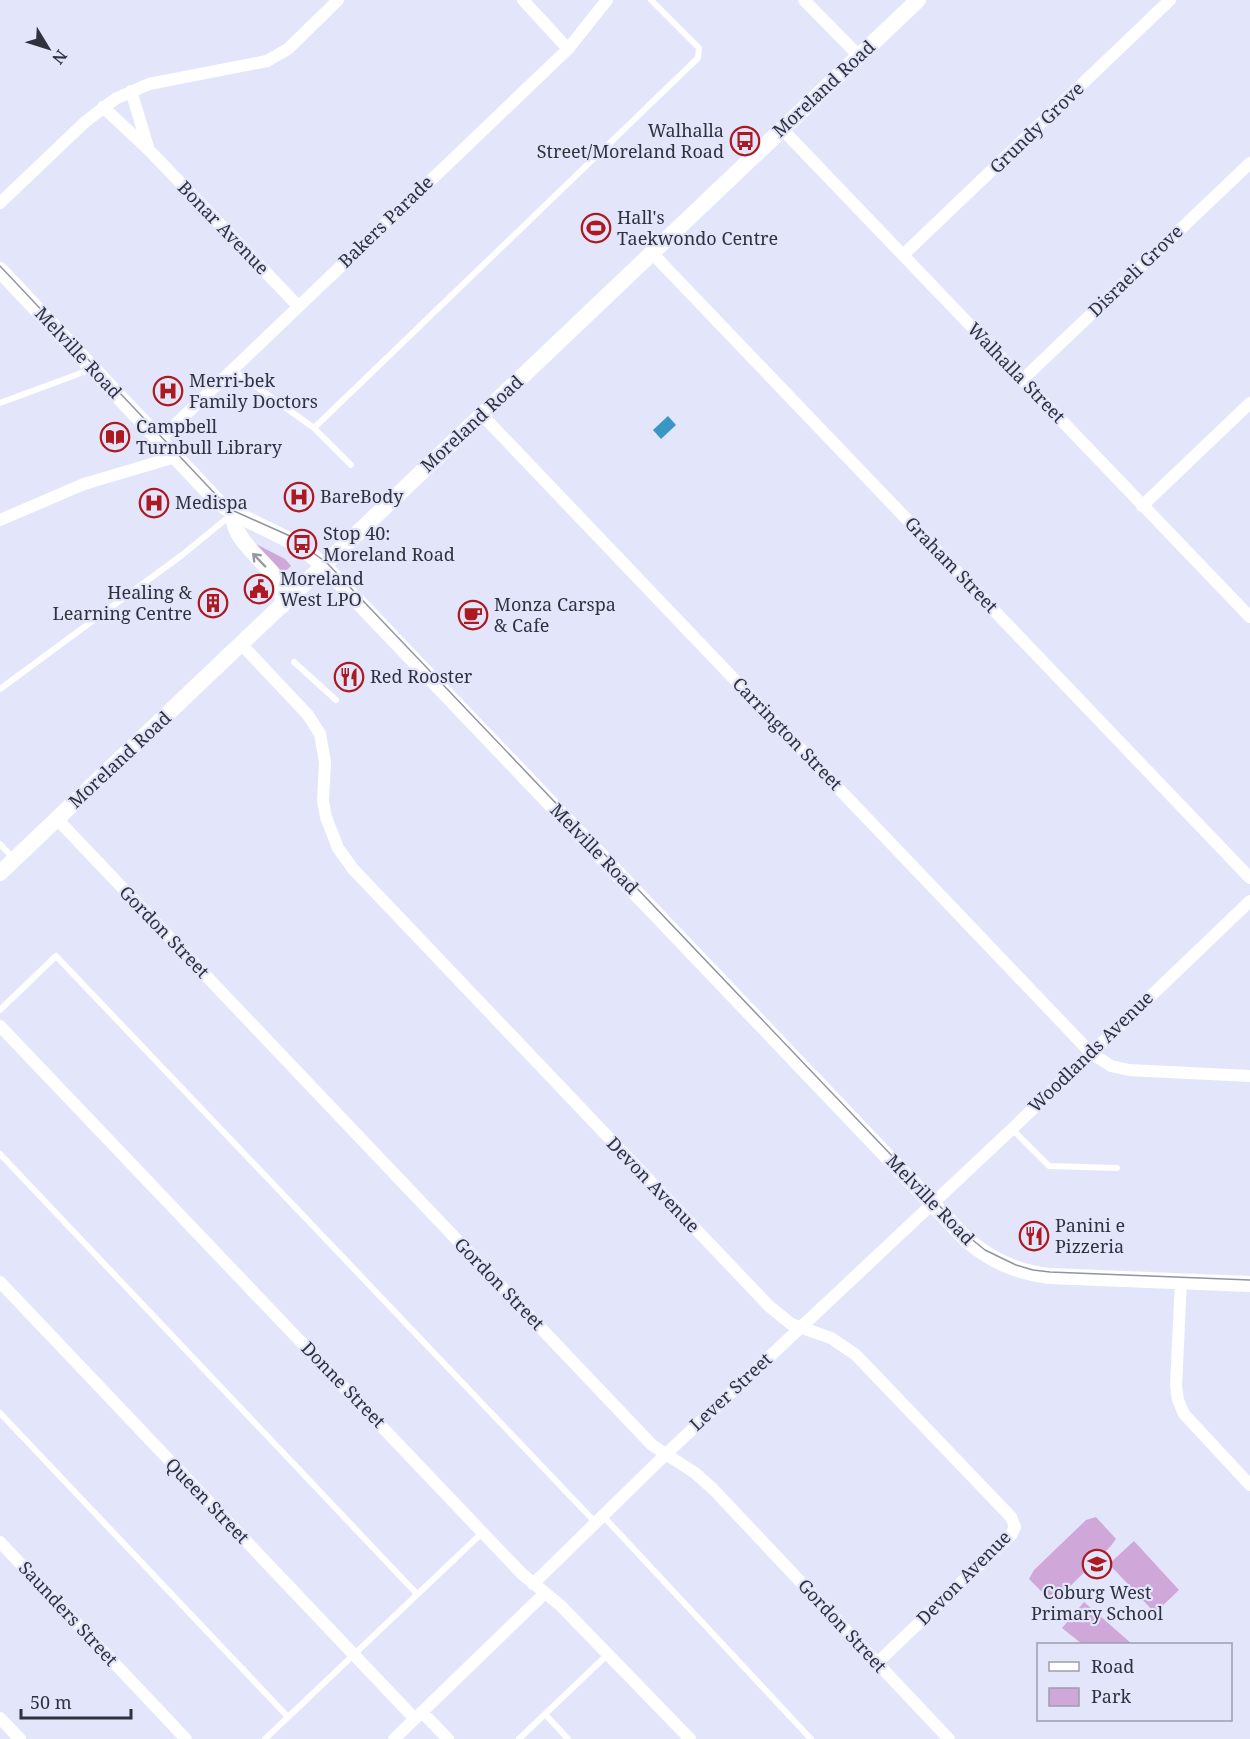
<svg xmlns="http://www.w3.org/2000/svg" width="1250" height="1739" font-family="'Noto Serif',serif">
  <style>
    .green { fill: #cfa7d8 }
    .water { fill: #3996c5 }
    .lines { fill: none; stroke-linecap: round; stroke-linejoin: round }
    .service { stroke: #fff; stroke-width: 6 }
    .minor { stroke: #fff; stroke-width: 12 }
    .secondary { stroke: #fff; stroke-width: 16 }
    .tram { stroke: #9093a3; stroke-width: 1.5 }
    .oneway { stroke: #97989e }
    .labels { text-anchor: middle; stroke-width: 4.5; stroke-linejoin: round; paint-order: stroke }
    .street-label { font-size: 18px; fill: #2f313e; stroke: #e3e6fa }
    .poi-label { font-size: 18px; fill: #2f313e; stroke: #e3e6fa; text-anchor: start }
  </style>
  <rect width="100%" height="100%" fill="#e3e6fa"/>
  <!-- green -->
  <path class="green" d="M252,542L285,559L291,566L280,576Z
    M1096,1517L1116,1539L1110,1547L1059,1597L1050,1600L1029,1579L1034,1570L1086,1520Z
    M1134,1541L1179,1590L1155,1613L1109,1564Z
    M1084,1602L1132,1644H1082L1062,1628Z"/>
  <!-- water -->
  <path class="water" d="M668,416L676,425L661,439L653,430Z"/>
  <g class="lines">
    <!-- service -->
    <path class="service" d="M233,370L314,428L351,465
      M0,403L92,369
      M314,428L698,58L699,48L651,0
      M294,662L336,700
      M0,689L182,555L231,515
      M0,844L14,859
      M0,1010L56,956L595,1522
      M1012,1129L1049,1166L1117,1168
      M0,1154L417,1594
      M0,1413L288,1717
      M603,1516L811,1739
      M545,1714L568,1739
      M265,1739L483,1532
      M519,1739L608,1654"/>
    <!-- minor -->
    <path class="minor" d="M523,0L568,49
      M804,0L859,56
      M131,91L148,147
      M103,107L149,150L298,306
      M782,129L1250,617
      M0,203L85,122L115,99L149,84L267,61L288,49L338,0
      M652,253L1250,878
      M903,255L1170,0
      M1022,380L1250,163
      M482,415L1091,1053L1111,1066L1129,1070L1250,1076
      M159,440L568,49L607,0
      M1142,506L1250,403
      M0,520L84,484L175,457
      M242,645L308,715L320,734L325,762L323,801L326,817L338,848L353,869L769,1306L791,1324L831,1338L856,1355L1011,1517L1015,1527L1011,1535L877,1663
      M57,819L652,1445L695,1473L713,1489L949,1739
      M0,1026L522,1574L560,1605L690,1739
      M1181,1281L1176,1386L1178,1400L1184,1414L1250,1485
      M0,1282L415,1719
      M0,1542L186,1739
      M533,1584L666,1454L1012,1129L1250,901
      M422,1712L448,1739
      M0,1718L20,1739
      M394,1739L545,1593"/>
    <!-- secondary -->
    <path class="secondary" d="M0,270L218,502L234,513L299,545L324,566L967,1240C992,1261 1017,1272 1049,1276L1250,1284
      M234,513C229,539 271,565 281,585L283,592L282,606
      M0,873L918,0"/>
    <!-- tram -->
    <path class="tram" d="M0,266L219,498L234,511L290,536L327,563L935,1201L969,1237L985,1250L1016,1265L1033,1270L1050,1272L1250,1280"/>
  </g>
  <!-- one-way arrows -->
  <defs><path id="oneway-shaft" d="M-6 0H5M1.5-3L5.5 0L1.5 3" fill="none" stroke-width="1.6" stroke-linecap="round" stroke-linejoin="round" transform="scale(1.5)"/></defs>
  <use class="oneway" href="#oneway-shaft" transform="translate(259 560) rotate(-134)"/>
  <!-- icons -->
  <defs>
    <g id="bus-ring" transform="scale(1.5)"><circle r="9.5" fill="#e3e6fa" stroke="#ac1921" stroke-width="1.5"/><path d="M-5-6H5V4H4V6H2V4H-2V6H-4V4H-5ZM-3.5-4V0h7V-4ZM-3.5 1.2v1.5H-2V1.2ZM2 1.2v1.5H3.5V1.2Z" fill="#ac1921"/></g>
    <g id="stadium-ring" transform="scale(1.5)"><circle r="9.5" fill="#e3e6fa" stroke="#ac1921" stroke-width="1.5"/><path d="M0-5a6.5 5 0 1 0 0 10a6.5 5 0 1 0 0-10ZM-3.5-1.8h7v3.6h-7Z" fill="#ac1921"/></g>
    <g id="hospital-ring" transform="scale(1.5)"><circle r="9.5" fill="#e3e6fa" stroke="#ac1921" stroke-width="1.5"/><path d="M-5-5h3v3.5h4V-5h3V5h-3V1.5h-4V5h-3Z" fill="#ac1921"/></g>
    <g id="library-ring" transform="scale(1.5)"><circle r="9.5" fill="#e3e6fa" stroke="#ac1921" stroke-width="1.5"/><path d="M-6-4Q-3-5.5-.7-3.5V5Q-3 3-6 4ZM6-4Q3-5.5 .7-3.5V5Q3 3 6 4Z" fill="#ac1921"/></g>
    <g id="civic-ring" transform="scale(1.5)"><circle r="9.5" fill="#e3e6fa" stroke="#ac1921" stroke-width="1.5"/><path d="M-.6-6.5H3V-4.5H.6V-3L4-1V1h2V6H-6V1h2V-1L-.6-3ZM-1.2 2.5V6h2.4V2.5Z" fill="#ac1921"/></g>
    <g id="building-ring" transform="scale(1.5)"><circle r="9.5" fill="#e3e6fa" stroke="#ac1921" stroke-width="1.5"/><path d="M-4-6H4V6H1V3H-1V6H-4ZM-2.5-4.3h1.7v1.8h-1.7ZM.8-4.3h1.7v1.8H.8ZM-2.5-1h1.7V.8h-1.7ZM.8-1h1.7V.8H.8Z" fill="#ac1921"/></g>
    <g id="cafe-ring" transform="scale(1.5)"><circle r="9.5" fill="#e3e6fa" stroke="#ac1921" stroke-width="1.5"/><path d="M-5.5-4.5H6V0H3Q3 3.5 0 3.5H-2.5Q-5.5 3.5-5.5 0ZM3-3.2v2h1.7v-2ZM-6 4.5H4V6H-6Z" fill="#ac1921"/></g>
    <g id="restaurant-ring" transform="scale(1.5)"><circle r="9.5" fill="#e3e6fa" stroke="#ac1921" stroke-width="1.5"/><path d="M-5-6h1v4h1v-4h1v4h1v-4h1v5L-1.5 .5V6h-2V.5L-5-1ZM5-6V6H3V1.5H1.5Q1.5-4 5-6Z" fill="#ac1921"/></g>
    <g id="school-ring" transform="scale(1.5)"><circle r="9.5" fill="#e3e6fa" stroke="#ac1921" stroke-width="1.5"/><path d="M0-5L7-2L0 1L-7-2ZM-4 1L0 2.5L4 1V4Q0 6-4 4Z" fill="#ac1921"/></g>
  </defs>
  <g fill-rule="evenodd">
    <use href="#bus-ring" x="745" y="141"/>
    <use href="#stadium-ring" x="596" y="228"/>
    <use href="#hospital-ring" x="168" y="391"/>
    <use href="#library-ring" x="115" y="437"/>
    <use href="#hospital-ring" x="299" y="497"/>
    <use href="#hospital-ring" x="154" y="503"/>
    <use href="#bus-ring" x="302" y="544"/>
    <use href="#civic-ring" x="259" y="589"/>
    <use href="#building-ring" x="213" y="603"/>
    <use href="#cafe-ring" x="473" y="615"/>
    <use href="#restaurant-ring" x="349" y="677"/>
    <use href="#restaurant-ring" x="1034" y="1236"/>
    <use href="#school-ring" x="1097" y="1564"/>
  </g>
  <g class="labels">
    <!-- street labels -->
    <g class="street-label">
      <text transform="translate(824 89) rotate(-43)" y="6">Moreland Road</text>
      <text transform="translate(1037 128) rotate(-44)" y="6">Grundy Grove</text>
      <text transform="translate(386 222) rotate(-44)" y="6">Bakers Parade</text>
      <text transform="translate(223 228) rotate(46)" y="6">Bonar Avenue</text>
      <text transform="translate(1136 271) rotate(-44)" y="6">Disraeli Grove</text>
      <text transform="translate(78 353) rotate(47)" y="6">Melville Road</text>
      <text transform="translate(1016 373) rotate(46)" y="6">Walhalla Street</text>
      <text transform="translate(472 424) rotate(-43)" y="6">Moreland Road</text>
      <text transform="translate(951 565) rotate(46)" y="6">Graham Street</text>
      <text transform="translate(787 734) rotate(46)" y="6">Carrington Street</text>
      <text transform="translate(120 760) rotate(-43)" y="6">Moreland Road</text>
      <text transform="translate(594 849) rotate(46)" y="6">Melville Road</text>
      <text transform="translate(164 932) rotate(46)" y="6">Gordon Street</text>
      <text transform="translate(1091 1052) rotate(-44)" y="6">Woodlands Avenue</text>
      <text transform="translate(653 1185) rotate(46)" y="6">Devon Avenue</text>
      <text transform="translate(930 1200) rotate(46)" y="6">Melville Road</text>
      <text transform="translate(499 1284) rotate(46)" y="6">Gordon Street</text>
      <text transform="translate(343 1385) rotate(46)" y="6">Donne Street</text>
      <text transform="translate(731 1392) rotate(-43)" y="6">Lever Street</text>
      <text transform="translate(207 1501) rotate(46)" y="6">Queen Street</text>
      <text transform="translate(964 1578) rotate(-45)" y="6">Devon Avenue</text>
      <text transform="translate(68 1614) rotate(47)" y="6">Saunders Street</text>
      <text transform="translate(842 1626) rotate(47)" y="6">Gordon Street</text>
    </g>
    <!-- poi labels -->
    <g class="poi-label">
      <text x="724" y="137" text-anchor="end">Walhalla<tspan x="724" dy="21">Street/Moreland Road</tspan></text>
      <text x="617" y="224">Hall's<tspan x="617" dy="21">Taekwondo Centre</tspan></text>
      <text x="189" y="387">Merri-bek<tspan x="189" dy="21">Family Doctors</tspan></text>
      <text x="136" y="433">Campbell<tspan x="136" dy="21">Turnbull Library</tspan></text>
      <text x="320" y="503">BareBody</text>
      <text x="175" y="509">Medispa</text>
      <text x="323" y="540">Stop 40:<tspan x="323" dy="21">Moreland Road</tspan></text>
      <text x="280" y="585">Moreland<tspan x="280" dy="21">West LPO</tspan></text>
      <text x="192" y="599" text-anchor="end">Healing &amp;<tspan x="192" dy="21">Learning Centre</tspan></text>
      <text x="494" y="611">Monza Carspa<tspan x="494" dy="21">&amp; Cafe</tspan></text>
      <text x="370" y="683">Red Rooster</text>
      <text x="1055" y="1232">Panini e<tspan x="1055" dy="21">Pizzeria</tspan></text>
      <text x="1097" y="1599" text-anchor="middle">Coburg West<tspan x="1097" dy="21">Primary School</tspan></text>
    </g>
  </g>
  <!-- legend -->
  <rect x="1037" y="1643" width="195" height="78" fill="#e3e6fa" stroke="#9b9eaf" stroke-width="1.5"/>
  <rect x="1049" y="1662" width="30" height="9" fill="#ffffff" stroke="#9b9eaf" stroke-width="1.5"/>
  <text x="1091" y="1673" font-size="18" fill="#2f313e">Road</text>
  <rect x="1049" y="1688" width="30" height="18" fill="#cfa7d8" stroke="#9b9eaf" stroke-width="1.5"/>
  <text x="1091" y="1703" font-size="18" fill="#2f313e">Park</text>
  <!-- north arrow -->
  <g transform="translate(48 48) rotate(128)" stroke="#e3e6fa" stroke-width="4.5" paint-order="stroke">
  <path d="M0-4.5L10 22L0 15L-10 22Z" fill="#2f313e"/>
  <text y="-9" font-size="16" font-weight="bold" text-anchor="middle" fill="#2f313e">N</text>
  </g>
  <!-- scale -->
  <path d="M21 1709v9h110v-9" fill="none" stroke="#2f313e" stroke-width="3"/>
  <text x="30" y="1709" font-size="18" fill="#2f313e" stroke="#e3e6fa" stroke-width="4.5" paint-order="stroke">50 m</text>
</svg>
